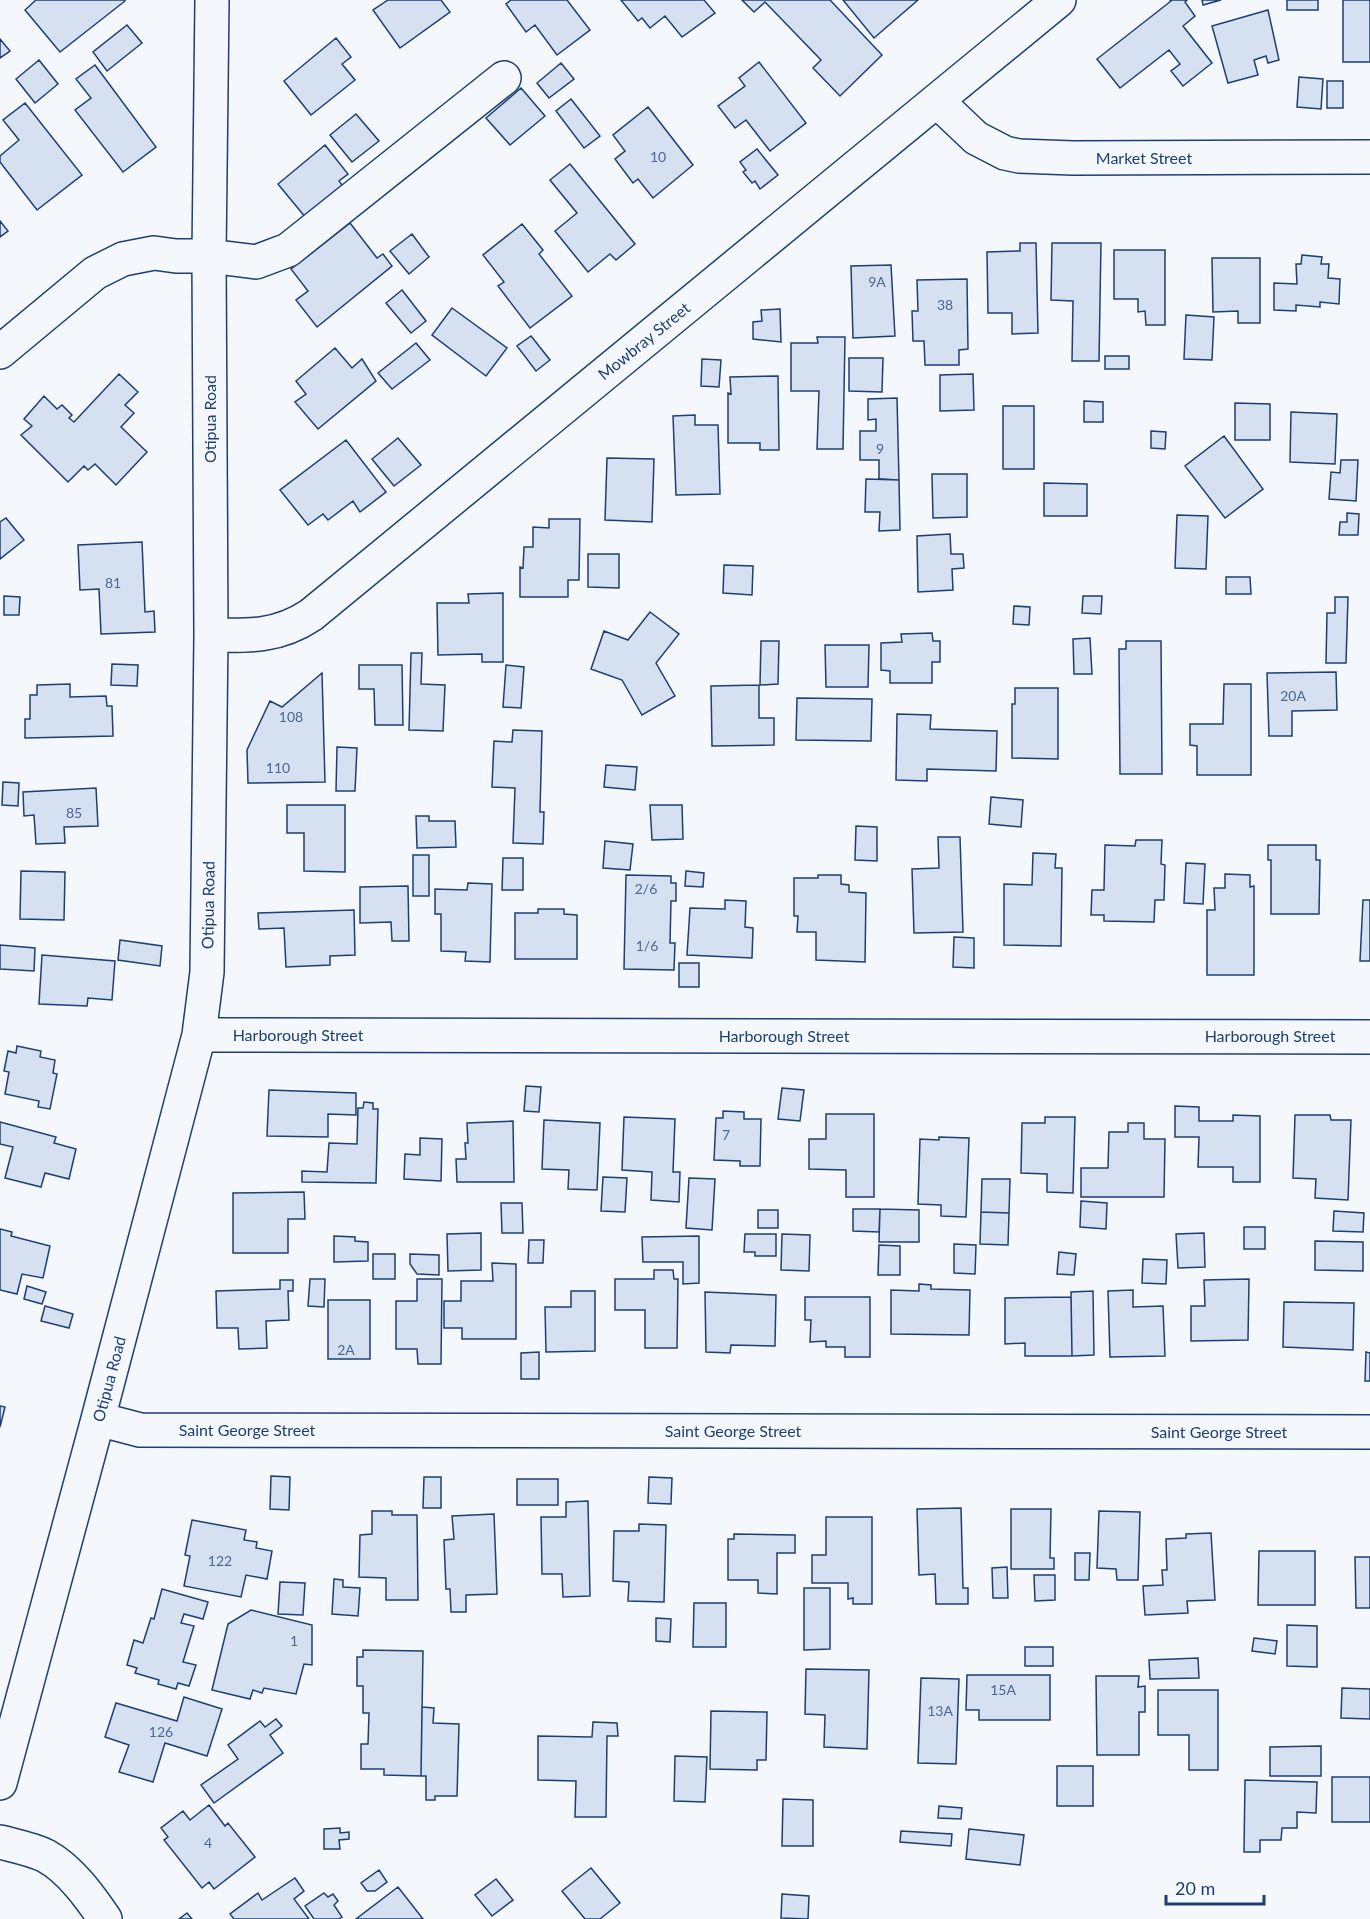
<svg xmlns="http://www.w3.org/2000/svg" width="1370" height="1919" font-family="Lato,sans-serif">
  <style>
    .building { fill: #d5e0f0; stroke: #1d3f73; stroke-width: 1.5 }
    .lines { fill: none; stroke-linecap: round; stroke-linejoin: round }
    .minor-casing { stroke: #1d3f73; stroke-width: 36 }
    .minor { stroke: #f4f7fb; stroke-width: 33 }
    .labels { text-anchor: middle; stroke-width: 4.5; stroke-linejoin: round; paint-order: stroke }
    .number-label { font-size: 14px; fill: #4b6792 }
    .street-label { font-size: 16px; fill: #1d3f73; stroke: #f4f7fb }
  </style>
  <rect width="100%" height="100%" fill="#f4f7fb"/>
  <!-- building -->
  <path class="building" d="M36,0H125V1L60,52L25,10Z
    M388,0H441L450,12L400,48L373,10Z
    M511,0H567L590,30L557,55L535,25L526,32L506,4Z
    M621,0H704L715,13L682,37L665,16L650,28L642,18L638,21Z
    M742,0H830L882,55L840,96L813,68L821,60L765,2L754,12Z
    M843,0H918L874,38Z
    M1170,0H1187L1185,2L1195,16L1183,26L1212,63L1183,86L1171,71L1180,64L1169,50L1120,88L1097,59L1171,1Z
    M1202,0H1221L1203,5Z
    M1287,0H1318V10H1287Z
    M1343,0H1370V62H1343Z
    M1268,10L1279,60L1268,63L1266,56L1254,60L1258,75L1228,83L1212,26Z
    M127,25L142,43L107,71L93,52Z
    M336,38L351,57L342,64L355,80L311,115L284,81Z
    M0,39L10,51L0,58Z
    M39,60L58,84L35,103L16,79Z
    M759,62L806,123L770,151L746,120L735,128L718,106L745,86L739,78Z
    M561,63L574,79L549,98L537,83Z
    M95,65L156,147L123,172L75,110L91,98L76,79Z
    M1299,77L1323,79L1321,109L1297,107Z
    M1327,81H1343V108H1327Z
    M521,88L545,116L510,145L486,118Z
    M571,99L600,136L584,148L556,111Z
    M25,103L82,175L37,210L0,162V156L19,140L3,120Z
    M648,107L693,165L653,198L638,179L633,183L615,159L625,151L613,135Z
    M356,114L379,141L352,162L330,135Z
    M325,145L348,174L339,181L345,189L306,218L278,184Z
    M757,149L778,175L760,189L755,181L752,183L743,172L746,170L740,162Z
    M570,164L635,244L616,260L610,254L588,272L555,231L577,213L550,180Z
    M0,221L8,231L0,237Z
    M350,223L377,258L383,254L392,266L317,327L296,300L308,291L291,269Z
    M522,224L543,250L539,254L572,296L530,328L498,286L504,282L483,255Z
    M412,234L429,257L409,274L390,251Z
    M1020,243H1036L1038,333L1012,334V313H988L987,252L1020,251Z
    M1052,243H1101L1099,361H1072L1073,301L1051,300Z
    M1114,250H1165V325H1146L1145,311L1138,312V299H1114Z
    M1302,255L1322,257L1321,264H1329L1328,278L1340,279L1339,304L1320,302V307L1296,305V311L1274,310V283L1297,284L1296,264H1301Z
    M1212,258H1260V323H1238V311L1213,312Z
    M891,265L895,336L853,338L851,266Z
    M967,279L968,349L959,350V365H925L924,341H913L912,311H918L917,280Z
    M402,290L426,321L411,333L386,303Z
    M452,308L507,348L486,376L432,335Z
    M780,309L781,342L753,339V322L762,321L761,310Z
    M1186,315L1214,317L1212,360L1184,359Z
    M531,336L550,360L536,371L517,346Z
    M817,337H845L843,449H817L819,391H791V343H818Z
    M416,343L430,360L392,389L378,373Z
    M335,348L352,368L362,359L376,381L318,429L295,402L306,394L296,381Z
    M1105,356H1129V369H1105Z
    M849,358H883L882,392L849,391Z
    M702,359L721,360L719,387L701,386Z
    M119,374L138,392L125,405L134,413L121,427L147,452L116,485L95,464L88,470L84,466L68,482L21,435L32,426L24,419L44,396L57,409L62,405L72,415L69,418L74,422Z
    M973,374L974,410L940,411V375Z
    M778,376L779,450H760V443H728V393L731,394L730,377Z
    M897,398L899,480L879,479V460H860V431H876V419L868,420V399Z
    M1084,401L1103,402V422H1084Z
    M1235,403L1270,404V440H1235Z
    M1003,406H1034V469H1003Z
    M1291,412L1337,414L1335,464L1290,462Z
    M695,415V425H718L720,494L676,495L673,416Z
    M1151,431L1166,432L1165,449L1151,448Z
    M1224,436L1263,489L1225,518L1185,466Z
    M398,438L421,465L394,486L372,459Z
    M346,440L386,492L360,512L353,501L328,520L323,514L308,525L280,490Z
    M607,458L654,459L652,522L605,520Z
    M1341,460H1358L1356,501L1329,499L1331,472L1340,473Z
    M932,474H967V517L933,518Z
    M866,479L899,480L900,530L879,531L880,512H865Z
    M1044,483L1087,484V516H1044Z
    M1347,513L1359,514L1358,535H1339L1340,522H1347Z
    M1177,515L1208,516L1206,569L1175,568Z
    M6,518L24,540L0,559V522Z
    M549,519H580L579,580H568V597H520V567L523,568L524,547H533V527L549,528Z
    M950,534L951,554H963L964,568L952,569L953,590L918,592L917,536Z
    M142,542L145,612L154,611L155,632L101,634L99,589L80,590L78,545Z
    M588,554H619V588L588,587Z
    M724,565L753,566L752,595L723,593Z
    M1226,577H1250L1251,594H1226Z
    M503,593V662H482V654L438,655L437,603H469L468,594Z
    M4,596L20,597L19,615H4Z
    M1083,596H1102L1101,614L1082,613Z
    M1335,597H1348L1346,663H1326L1327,613H1335Z
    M1014,606L1030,607L1029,625L1013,624Z
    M650,612L679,634L656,663L675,696L642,715L622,680L591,669L604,631L628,640Z
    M932,633L933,641H940V662H932V683H890V671L881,670V643L902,642L901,634Z
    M1090,638L1092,674H1074L1073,639Z
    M761,641H779L778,684L760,685Z
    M1126,641H1161L1162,774H1120L1119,649H1126Z
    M825,645H869L868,687H826Z
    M411,653H422L421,684L445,685L443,731L409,730Z
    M112,664L138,665L137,686L111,685Z
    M359,665H402L403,725H375L374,689H359Z
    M506,665L524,667L521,708L503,707Z
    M1336,672L1337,710L1292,711V736H1269L1267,673Z
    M322,673L325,782L248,783L247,750L270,701L282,707Z
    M70,684V697L106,696L107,706H112L113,736L25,738V719H30V695H37V685Z
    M1224,684H1251V775H1197V746L1190,745V724H1223Z
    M759,685V718H774V745L712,746L711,686Z
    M1015,688H1058V759L1012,758V704H1015Z
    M797,698L872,699L871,741L796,740Z
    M897,714L931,715L930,729L997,731L996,771L927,769V781L896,780Z
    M513,730L542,731L540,812H544L543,844L513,843L515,788L492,787L494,741L512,742Z
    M337,747L357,748L355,791H336Z
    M606,765L637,767L635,790L604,787Z
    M3,782L19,783L18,806L2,805Z
    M96,788L98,826L64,827L65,843L36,844L34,815L24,816L23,792Z
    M991,797L1023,800L1021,827L989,824Z
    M287,805H345V872L304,871V833H287Z
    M650,805H682L683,839L652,840Z
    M416,816H429V821H455L456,847L417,848Z
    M856,826L877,827V861L855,860Z
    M938,837H960L963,932L914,933L912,869L939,868Z
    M1136,840H1162L1161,864L1165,865L1164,900H1155L1154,922L1104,921V915H1091L1092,890H1104L1105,845L1135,846Z
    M605,841L633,844L630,870L603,868Z
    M1268,845H1316V860H1320L1319,914H1271V860H1268Z
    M1033,853L1056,854L1055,868H1062L1061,946L1004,945V884L1032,885Z
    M413,855H429V896H413Z
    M503,858H523V890H502Z
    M1186,863L1205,864L1203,904L1184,903Z
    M21,871L65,872L64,920L20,919Z
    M686,871L704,873L703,887L685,886Z
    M1225,874L1250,875V887L1254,886V975H1207V910H1215L1214,888H1225Z
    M626,875L671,876V883H676V901H671L670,943H675L674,970L624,969Z
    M818,875H841V884L849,885V892L866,893L865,962L816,960V932H797L798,916H794V878H818Z
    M468,883L492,884L490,962L465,961L466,952L441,951V914H435V889L467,890Z
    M408,886L409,941H392L391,922L360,923V887Z
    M725,900L746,901L745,927L753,928L752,958L687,955L690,908L725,909Z
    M1363,900H1370V961H1360Z
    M538,909H564V914L577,915V959H515V913H538Z
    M354,910L355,955L330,956V965L286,967L284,928L259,929L258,913Z
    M954,937L974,938V968L953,967Z
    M120,940L162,946L160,966L118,960Z
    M0,945L35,948L34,971L0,969Z
    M42,955L115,961L112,1000L88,998L87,1006L39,1004Z
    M679,963H699V987H679Z
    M17,1046L41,1051L40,1057L55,1060L53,1073L57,1074L50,1109L38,1107L39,1101L5,1094L9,1072L4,1071L8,1051L16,1053Z
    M526,1086L541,1087L539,1112L524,1111Z
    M782,1088L804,1090L800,1121L778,1119Z
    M269,1090L356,1093V1115L328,1114V1137L267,1136Z
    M364,1102L373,1103V1109H378L376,1183L302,1182V1171L327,1172L329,1143L357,1144L358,1108H363Z
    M1175,1106L1199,1107V1121H1233V1115L1260,1116V1182H1233V1167H1198L1199,1137H1175Z
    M723,1111L744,1112V1119H761L760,1166H740V1161L714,1160L716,1118H723Z
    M826,1114H874V1197H846V1170L809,1169V1139H826Z
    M1295,1115H1330L1331,1120H1351L1348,1200L1315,1198L1316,1179L1293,1178Z
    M624,1117L675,1119L673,1172H680L679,1202L651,1200L652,1172L622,1170Z
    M1045,1117H1075L1073,1193L1047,1192V1174L1021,1173L1022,1123H1045Z
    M544,1120L600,1123L597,1190L568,1189L569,1170L542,1169Z
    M513,1121L514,1182H457L456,1159H466L465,1143H468L467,1123Z
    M0,1122L56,1137L54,1143L76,1149L69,1179L45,1173L41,1187L5,1178L13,1147L0,1144Z
    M1128,1123H1144V1139H1165L1164,1197H1081V1168H1108L1109,1132H1128Z
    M939,1137L969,1138L966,1217L941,1216V1205L918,1204L920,1139L939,1140Z
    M420,1138L442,1139L441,1181L404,1179L405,1154L420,1155Z
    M603,1177L627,1178L625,1212L601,1211Z
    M689,1178L715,1179L712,1230L686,1228Z
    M982,1179H1010L1009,1213L981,1212Z
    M304,1192L305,1219H288V1253H233V1193Z
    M1081,1201L1107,1203L1106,1229L1080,1227Z
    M501,1203H522L523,1233H502Z
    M853,1209H880L879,1232L853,1231Z
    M880,1209L919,1210V1242H879Z
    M758,1210H778V1228H758Z
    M1334,1211L1364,1213L1363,1232L1333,1231Z
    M981,1212L1009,1213L1008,1245L980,1244Z
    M1244,1227H1265V1249H1244Z
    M0,1229L12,1232L11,1236L50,1246L43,1278L22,1274L17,1294L0,1290Z
    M481,1233V1270L448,1271L447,1234Z
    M1204,1233L1205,1267L1178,1268L1176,1234Z
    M745,1234H776V1256H755V1252H744Z
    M782,1234L810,1235L809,1271L781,1270Z
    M334,1236L355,1237V1241L368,1242V1261L334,1262Z
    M699,1236V1283L683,1284V1262H643L642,1237Z
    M529,1240H544L543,1263H528Z
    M1315,1241L1363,1242V1271L1315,1270Z
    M954,1244L976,1245L975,1274L954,1273Z
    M879,1245L900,1246V1275H878Z
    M1059,1252L1076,1254L1074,1275L1057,1274Z
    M373,1254H395V1279H373Z
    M410,1254L439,1255V1275L417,1274L410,1264Z
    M1143,1259L1167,1260L1166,1284L1142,1283Z
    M492,1263L516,1264V1339H462V1328H444V1301H461V1281H493Z
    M654,1270H673L674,1279H678L677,1348H645V1310H615V1279H654Z
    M310,1279H325L324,1307L308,1306Z
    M417,1279H442L441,1364H418L417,1349H396V1301H417Z
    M1249,1279L1248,1340L1191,1341V1306H1205L1204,1280Z
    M280,1280H293V1291H288L289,1320L266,1321L267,1348L239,1349L238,1328H217L216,1291L280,1289Z
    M919,1284L931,1285V1289L970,1290L969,1335L891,1334V1290L919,1291Z
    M27,1286L46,1292L42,1304L24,1299Z
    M1133,1290V1307L1163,1306L1165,1356L1110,1357L1108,1291Z
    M571,1291H595V1351L546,1352L545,1307H571Z
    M1093,1291L1094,1355L1072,1356L1071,1292Z
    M705,1292L776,1295L775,1346L731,1345L730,1353L706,1352Z
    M805,1297H870V1357H845V1347H826V1341L810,1342L811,1320H805Z
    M1071,1297L1072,1356H1025V1343L1005,1344V1298Z
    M328,1300H370V1359H328Z
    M1284,1302L1354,1303L1353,1350L1283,1347Z
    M45,1306L73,1314L69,1328L41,1321Z
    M539,1352V1379H521V1353Z
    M1366,1352L1370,1353V1381H1365Z
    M0,1406L5,1407L0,1427Z
    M271,1476L290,1477L289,1510L270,1509Z
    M424,1477H441V1508H423Z
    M649,1477L672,1478L671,1504L648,1503Z
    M517,1479H558V1505H517Z
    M588,1501L590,1596L563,1597L562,1574H542L541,1517H566V1502Z
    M961,1508L963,1588H968V1604H936L935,1574L919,1575L917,1509Z
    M1011,1509H1051L1050,1558H1054V1569H1011Z
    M372,1511H392V1515H417L418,1600H386V1578L359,1577L360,1535L372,1534Z
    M1099,1511L1140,1512L1138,1580H1117L1116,1569L1097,1568Z
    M494,1514L497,1594L466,1595V1612H451L450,1589H446L444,1540L454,1539L452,1516Z
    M826,1517H872V1604H853V1598L848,1599V1583H812V1555H826Z
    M192,1520L246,1530L244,1540L257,1542L256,1548L272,1551L267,1579L246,1575L241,1597L184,1586L190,1556L185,1555Z
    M639,1524L666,1525L664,1602L628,1601L629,1582L613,1581L614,1531H639Z
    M1211,1533L1215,1600L1187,1601L1188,1613L1145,1615L1143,1586L1163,1585L1162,1570H1167L1166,1539L1186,1538V1534Z
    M734,1534L795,1535V1553H777V1594L758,1593V1580H728V1539H734Z
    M1259,1551H1315V1605H1258Z
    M1075,1553H1090L1089,1580H1075Z
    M1355,1557H1370V1608H1356Z
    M1007,1567L1008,1598H993L992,1568Z
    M1034,1575H1055V1600L1035,1601Z
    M334,1579L343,1580V1587L360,1588L358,1616L332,1614Z
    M280,1582L305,1583L303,1615L278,1614Z
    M804,1588H830V1649L804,1650Z
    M162,1589L208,1602L203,1619L184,1614L181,1623L194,1626L183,1662L196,1665L189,1686L178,1683L176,1689L158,1684L159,1680L135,1673L137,1668L127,1665L134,1640L143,1643L151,1618L154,1619Z
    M694,1603H726V1647H693Z
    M251,1610L312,1625V1665L304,1664L296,1694L264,1688L262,1693L253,1690L250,1699L212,1690L228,1624Z
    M656,1618L671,1619L670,1642L656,1641Z
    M1287,1625L1317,1626V1667L1287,1666Z
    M1254,1638L1277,1641L1275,1654L1252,1651Z
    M1025,1647H1053V1666H1025Z
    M363,1650L423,1651L421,1776L384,1775V1769H361V1744H368L369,1713H363V1686H357V1657H363Z
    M1198,1658L1199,1678L1150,1679L1149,1660Z
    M806,1669L869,1670L867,1749L824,1747L825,1715L805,1714Z
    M967,1675H1050V1720H979V1710H966Z
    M1096,1676H1139L1138,1687L1145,1686V1712H1139V1755H1097Z
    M921,1678L959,1679L956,1764L918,1763Z
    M1342,1688L1370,1689V1719L1341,1718Z
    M1158,1690H1218V1770H1189V1735H1158Z
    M184,1697L222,1709L207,1756L165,1743L153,1782L119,1772L129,1745L105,1737L116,1703L177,1721Z
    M422,1707L434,1708L433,1723L459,1724L457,1796H435V1800H426V1776H421Z
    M711,1711L767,1712L766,1760H757V1770L710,1769Z
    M276,1719L282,1726L270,1735L283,1753L214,1803L201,1785L238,1759L228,1745L260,1721L265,1727Z
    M593,1722L617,1723L618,1736H607L606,1817H575L576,1781L538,1780V1736L592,1737Z
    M1321,1746V1776H1270V1747Z
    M675,1756L707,1757L705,1802L674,1801Z
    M1057,1766H1093V1806H1057Z
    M1332,1777H1370V1822H1332Z
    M1245,1780L1317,1782L1316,1813L1297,1812V1828H1282L1281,1840H1260V1852H1244Z
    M783,1799L813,1800V1846H782Z
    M209,1805L225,1826L228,1823L255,1857L214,1889L209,1882L202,1888L164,1840L168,1837L161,1828L183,1811L190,1820Z
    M939,1806L962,1808L961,1819L938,1818Z
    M340,1828V1833L349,1832V1839L339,1840L340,1849H324V1829Z
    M969,1829L1024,1835L1020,1865L966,1859Z
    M901,1831L952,1834L951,1846L900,1842Z
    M591,1868L620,1903L600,1919H585L562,1891Z
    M379,1870L387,1882L375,1891H367L361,1883Z
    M295,1878L304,1891L294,1899L309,1919H234L230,1914L258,1893L262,1900Z
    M496,1879L513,1900L492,1916L475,1895Z
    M398,1887L423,1919H356Z
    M324,1893L328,1897L333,1894L338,1901L334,1905L342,1917L339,1919H314L305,1906Z
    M782,1894L809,1896L808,1919L781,1918Z
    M187,1913L192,1919H179Z"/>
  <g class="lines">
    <!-- minor casing -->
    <g class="minor-casing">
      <path id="minor" d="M937,101L976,138L1005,153L1019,156L1073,158L1370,157
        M0,352L95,273L123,259L154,253L176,256H209L256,262L288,250L504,78
        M211,635C249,636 278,637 311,615L1059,0
        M199,1035L1370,1037
        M98,1419L140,1430L1370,1432
        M0,1783L98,1419L199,1035L207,972L211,635L209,256L212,0
        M0,1842C15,1846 32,1849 46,1856C70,1869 90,1897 105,1919"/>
    </g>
    <!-- minor -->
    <use href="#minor" class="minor"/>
  </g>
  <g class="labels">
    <!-- number labels -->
    <g class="number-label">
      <text x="658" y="162">10</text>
      <text x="877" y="287">9A</text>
      <text x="945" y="310">38</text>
      <text x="880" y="454">9</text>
      <text x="113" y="588">81</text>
      <text x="1293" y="701">20A</text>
      <text x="291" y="722">108</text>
      <text x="278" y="773">110</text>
      <text x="74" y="818">85</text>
      <text x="646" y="894">2/6</text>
      <text x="647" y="951">1/6</text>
      <text x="726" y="1140">7</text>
      <text x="346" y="1355">2A</text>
      <text x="220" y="1566">122</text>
      <text x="294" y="1646">1</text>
      <text x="1003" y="1695">15A</text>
      <text x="940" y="1716">13A</text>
      <text x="161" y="1737">126</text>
      <text x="208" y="1848">4</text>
    </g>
    <!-- street labels -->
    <g class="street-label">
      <text x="1144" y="164">Market Street</text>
      <text transform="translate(644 341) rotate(-39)" y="6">Mowbray Street</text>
      <text transform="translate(210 419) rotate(-90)" y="6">Otipua Road</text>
      <text transform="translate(208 905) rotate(-89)" y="6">Otipua Road</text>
      <text x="298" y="1041">Harborough Street</text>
      <text x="784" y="1042">Harborough Street</text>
      <text x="1270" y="1042">Harborough Street</text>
      <text transform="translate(109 1379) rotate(-75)" y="6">Otipua Road</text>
      <text x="247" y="1436">Saint George Street</text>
      <text x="733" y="1437">Saint George Street</text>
      <text x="1219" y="1438">Saint George Street</text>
    </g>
  </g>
  <!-- scale -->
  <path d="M1166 1895v9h98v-9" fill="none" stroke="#1d3f73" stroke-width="3"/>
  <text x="1175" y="1895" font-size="18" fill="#1d3f73" stroke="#f4f7fb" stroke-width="4.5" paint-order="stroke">20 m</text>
</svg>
